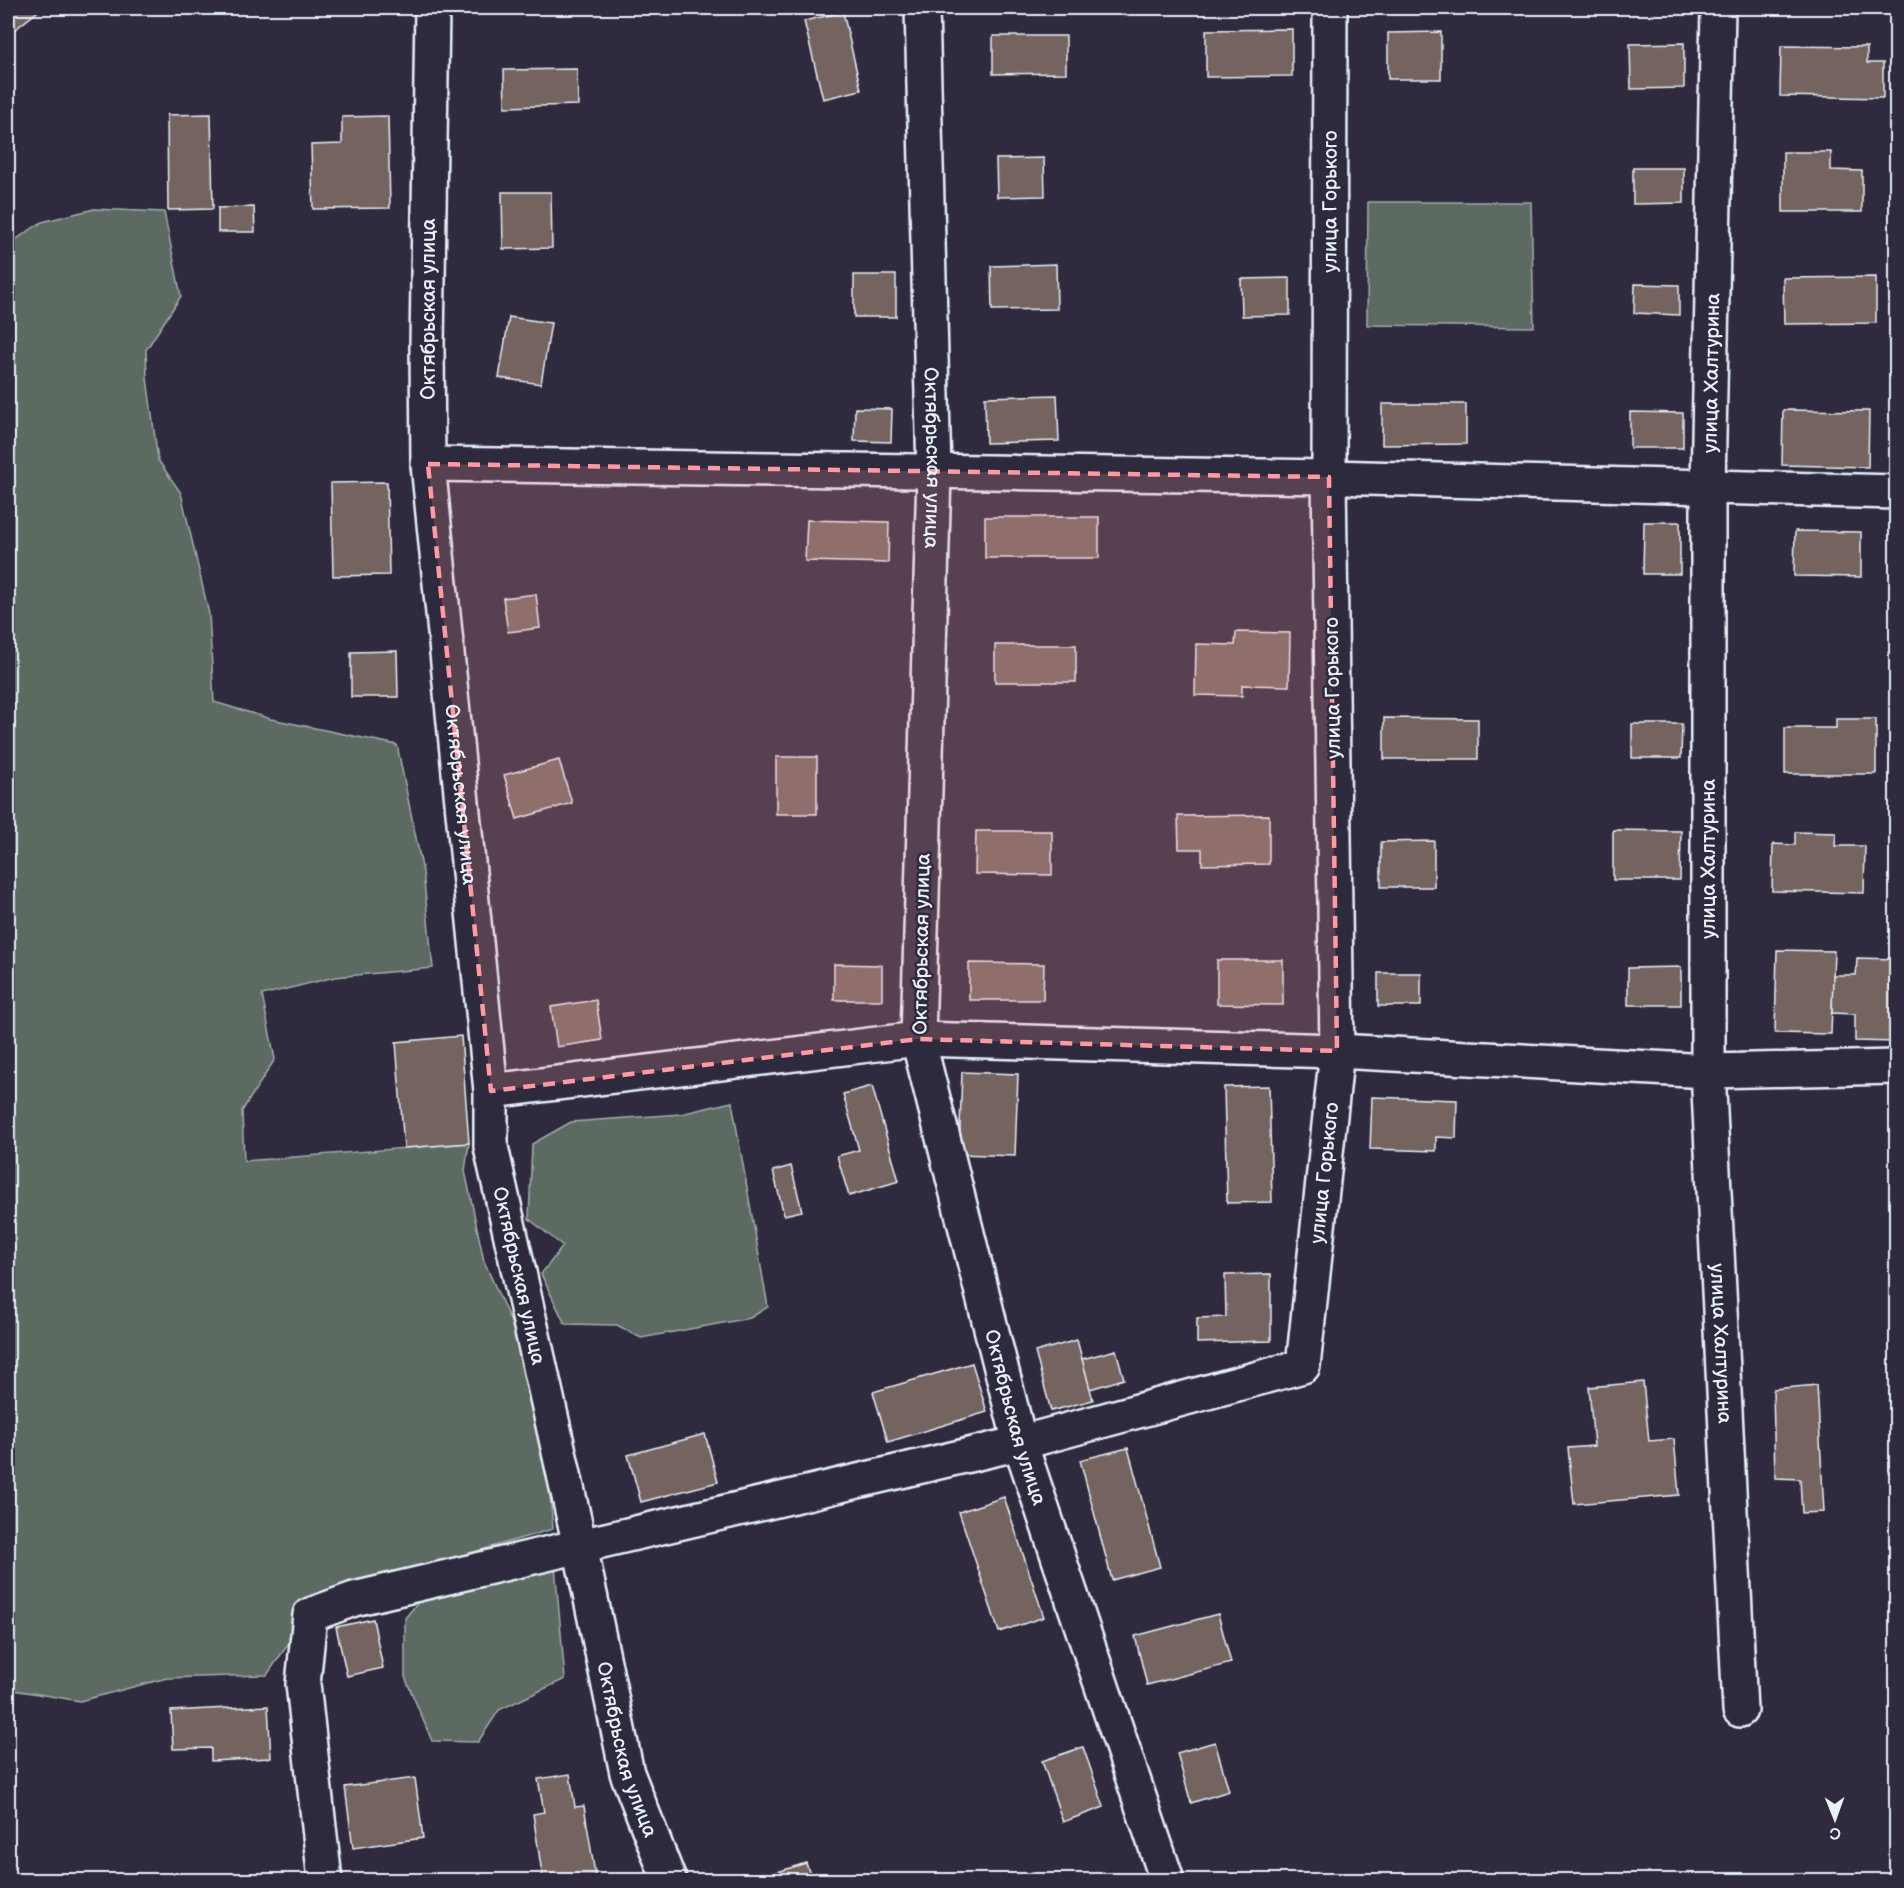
<svg xmlns="http://www.w3.org/2000/svg" width="1904" height="1888" font-family="'Balsamiq Sans',sans-serif">
  <style>
    .green { fill: #5b6b62; stroke: #a2aead; stroke-width: 1.5 }
    .building { fill: #756461; stroke: #e8f1f8; stroke-width: 1.5 }
    .lines { fill: none; stroke-linecap: round; stroke-linejoin: round }
    .minor-casing { stroke: #e8f1f8; stroke-width: 38 }
    .minor { stroke: #2f2a3d; stroke-width: 33 }
    .marked { fill: #ff9aa2; fill-opacity: 0.2; stroke: #ff9aa2; stroke-width: 4.5; stroke-dasharray: 12 8; stroke-linejoin: round }
    .labels { text-anchor: middle; stroke-width: 5; stroke-linejoin: round; paint-order: stroke }
    .street-label { font-size: 20px; fill: #e8f1f8; stroke: #2f2a3d }
  </style>
  <rect width="100%" height="100%" fill="#2f2a3d"/>
  <filter id="ink" filterUnits="userSpaceOnUse"><feTurbulence type="fractalNoise" baseFrequency=".0167" numOctaves="2"/><feDisplacementMap in="SourceGraphic" scale="12" xChannelSelector="R" yChannelSelector="G"/><feConvolveMatrix kernelMatrix="1 2 1 2 8 2 1 2 1" color-interpolation-filters="sRGB"/></filter>
  <g filter="url(#ink)">
    <!-- green -->
    <path class="green" d="M1368,202H1531L1534,327L1367,325Z
      M94,209L164,212L181,296L146,350L147,378L158,460L181,493L209,614L214,702L271,719L397,745L423,872L433,968L335,977L262,995L275,1059L242,1111L244,1161L469,1143L465,1171L484,1261L541,1391L553,1529L295,1604L291,1640L267,1675L167,1678L80,1701L8,1689V386L11,374L8,364V245L42,222Z
      M732,1102L768,1307L750,1318L641,1338L617,1325L565,1324L541,1274L563,1246L529,1219L532,1144L571,1122L681,1114Z
      M555,1566L565,1679L499,1710L478,1742L432,1741L405,1677V1618L429,1589Z"/>
    <!-- building -->
    <path class="building" d="M8,8H42L8,35Z
      M843,12L861,90L823,99L804,21Z
      M1292,29V76L1206,77V30Z
      M1441,32V79H1388V33Z
      M993,36H1066V73L993,74Z
      M1684,43V88L1631,89L1630,44Z
      M1781,46L1867,47V63H1883V98L1780,96Z
      M577,69L578,105L505,107L504,70Z
      M211,114L213,209L168,210L167,115Z
      M388,116L390,208L313,209L311,145L342,144V117Z
      M1783,152H1831V170L1862,171V212H1783Z
      M1044,158L1045,196L997,197L996,159Z
      M1633,168H1684V203L1633,204Z
      M502,192H551L552,248L503,249Z
      M254,207L255,232H218V208Z
      M1056,264L1057,309L992,310L991,266Z
      M854,275H896V317H854Z
      M1876,277V323L1784,324L1783,278Z
      M1290,278V315L1242,316L1241,279Z
      M1635,284L1679,285V315L1634,313Z
      M509,317L551,323L541,384L499,378Z
      M1057,395L1059,441L986,443L985,397Z
      M1382,404H1466V444L1382,445Z
      M855,408L892,409L891,442L854,441Z
      M1783,410L1869,411L1868,467L1782,465Z
      M1630,412L1683,413V448H1630Z
      M387,482L389,575L333,576L331,483Z
      M985,517H1099V558H985Z
      M807,520L889,522L888,563L805,561Z
      M1644,522H1680V574H1643Z
      M1795,531L1861,532V577L1794,576Z
      M536,594L540,628L508,632L503,598Z
      M1236,632L1290,633L1289,686L1242,685V696L1195,695L1196,644L1235,645Z
      M995,645H1076V682H995Z
      M397,651L398,697H351V652Z
      M1384,718L1478,719V759H1384Z
      M1836,719H1876V774H1785V728H1836Z
      M1632,724H1682L1681,758H1632Z
      M776,757H817V814H776Z
      M559,760L572,803L517,819L504,775Z
      M1269,815V864L1202,865V849H1179L1178,816Z
      M1613,830L1681,831L1680,880H1613Z
      M976,831H1052V875L975,874Z
      M1795,832L1836,833L1835,846H1865L1864,893L1772,891L1773,844L1795,845Z
      M1434,841V887H1381V842Z
      M1777,950L1834,951L1831,1034L1775,1033Z
      M1857,958L1896,959V1042L1855,1041V1014L1832,1013L1833,975H1856Z
      M1217,960H1283V1005L1217,1004Z
      M969,963L1044,964L1043,1000H969Z
      M834,964L882,965V1000H834Z
      M1681,967V1005H1628V968Z
      M1378,973H1421V1006H1378Z
      M596,1000L602,1040L557,1047L551,1007Z
      M461,1036L469,1143L404,1148L396,1042Z
      M962,1072L1018,1074L1015,1156L959,1154Z
      M872,1086L899,1181L849,1196L837,1156L859,1150L843,1094Z
      M1269,1086L1272,1202L1227,1203L1224,1087Z
      M1372,1097L1457,1100L1456,1138L1436,1137V1151L1370,1149Z
      M791,1166L802,1211L784,1215L773,1171Z
      M1271,1274V1341L1197,1343V1318L1226,1317L1225,1275Z
      M1077,1340L1093,1400L1051,1411L1035,1352Z
      M1116,1350L1124,1379L1090,1389L1082,1359Z
      M972,1363L987,1412L888,1442L873,1392Z
      M1643,1382L1649,1441L1674,1439L1679,1495L1574,1504L1568,1448L1594,1446L1589,1387Z
      M1817,1385L1824,1512L1802,1513L1800,1479L1775,1478L1773,1389Z
      M705,1434L718,1482L641,1502L628,1455Z
      M1128,1448L1160,1567L1112,1580L1080,1460Z
      M1004,1497L1044,1617L999,1632L959,1512Z
      M1218,1614L1231,1663L1147,1685L1135,1636Z
      M373,1619L383,1668L347,1676L336,1627Z
      M268,1706L271,1758L211,1761V1748L173,1749L171,1711Z
      M1215,1742L1229,1791L1191,1803L1177,1753Z
      M1083,1747L1104,1807L1063,1822L1042,1761Z
      M570,1774L575,1807L584,1806L596,1880H543L533,1814L544,1812L538,1779Z
      M415,1778L423,1838L353,1848L345,1787Z
      M806,1863L812,1880H752Z"/>
    <g class="lines">
      <!-- minor casing -->
      <g class="minor-casing">
        <g id="minor">
          <path id="s1" d="M432,8L427,347L428,464L491,1091V1147L580,1546L627,1773L669,1880"/>
          <path id="s2" d="M922,8L934,473L918,1039L1020,1443L1167,1880"/>
          <path id="s3" d="M1718,8L1708,485V1071L1740,1710"/>
          <path d="M428,464L1329,477L1896,492"/>
          <path d="M491,1091L918,1039L1337,1051L1708,1071L1896,1067"/>
          <path id="s4" d="M325,1880L303,1684L310,1615L354,1599L1020,1443L1303,1366L1337,1051L1329,477L1330,8"/>
        </g>
      </g>
      <!-- minor -->
      <use href="#minor" class="minor"/>
    </g>
  </g>
  <!-- marked area -->
  <path class="marked" d="M428,464L1329,477L1337,1051L918,1039L491,1091Z"/>
  <g class="labels">
    <!-- street labels -->
    <g class="street-label">
      <text dy="7" stroke="none"><textPath href="#s4" startOffset="2457">улица Горького</textPath></text>
      <text transform="translate(428 309) rotate(-90)" y="7">Октябрьская улица</text>
      <text transform="translate(1711 373) rotate(-89)" y="7">улица Халтурина</text>
      <text dy="7" stroke="none"><textPath href="#s2" startOffset="450">Октябрьская улица</textPath></text>
      <text transform="translate(1332 688) rotate(-91)" y="7">улица Горького</text>
      <text dy="7" stroke="none"><textPath href="#s1" startOffset="788">Октябрьская улица</textPath></text>
      <text transform="translate(1708 859) rotate(-90)" y="7">улица Халтурина</text>
      <text transform="translate(921 944) rotate(-89)" y="7">Октябрьская улица</text>
      <text dy="7" stroke="none"><textPath href="#s4" startOffset="1485">улица Горького</textPath></text>
      <text dy="7" stroke="none"><textPath href="#s1" startOffset="1274">Октябрьская улица</textPath></text>
      <text dy="7" stroke="none"><textPath href="#s3" startOffset="1336">улица Халтурина</textPath></text>
      <text dy="7" stroke="none"><textPath href="#s2" startOffset="1422">Октябрьская улица</textPath></text>
      <text dy="7" stroke="none"><textPath href="#s1" startOffset="1760">Октябрьская улица</textPath></text>
    </g>
  </g>
  <!-- margin -->
  <rect width="1904" height="1888" fill="none" stroke="#2f2a3d" stroke-width="30"/>
  <rect x="15" y="15" width="1874" height="1858" fill="none" stroke="#e8f1f8" stroke-width="2" filter="url(#ink)"/>
  <!-- north arrow -->
  <g transform="translate(1835 1819) rotate(179)" stroke="#2f2a3d" stroke-width="4.5" paint-order="stroke">
  <path d="M0-4.5L10 22L0 15L-10 22Z" fill="#e8f1f8"/>
  <text y="-9" font-size="16" font-weight="bold" text-anchor="middle" fill="#e8f1f8">С</text>
  </g>
</svg>
